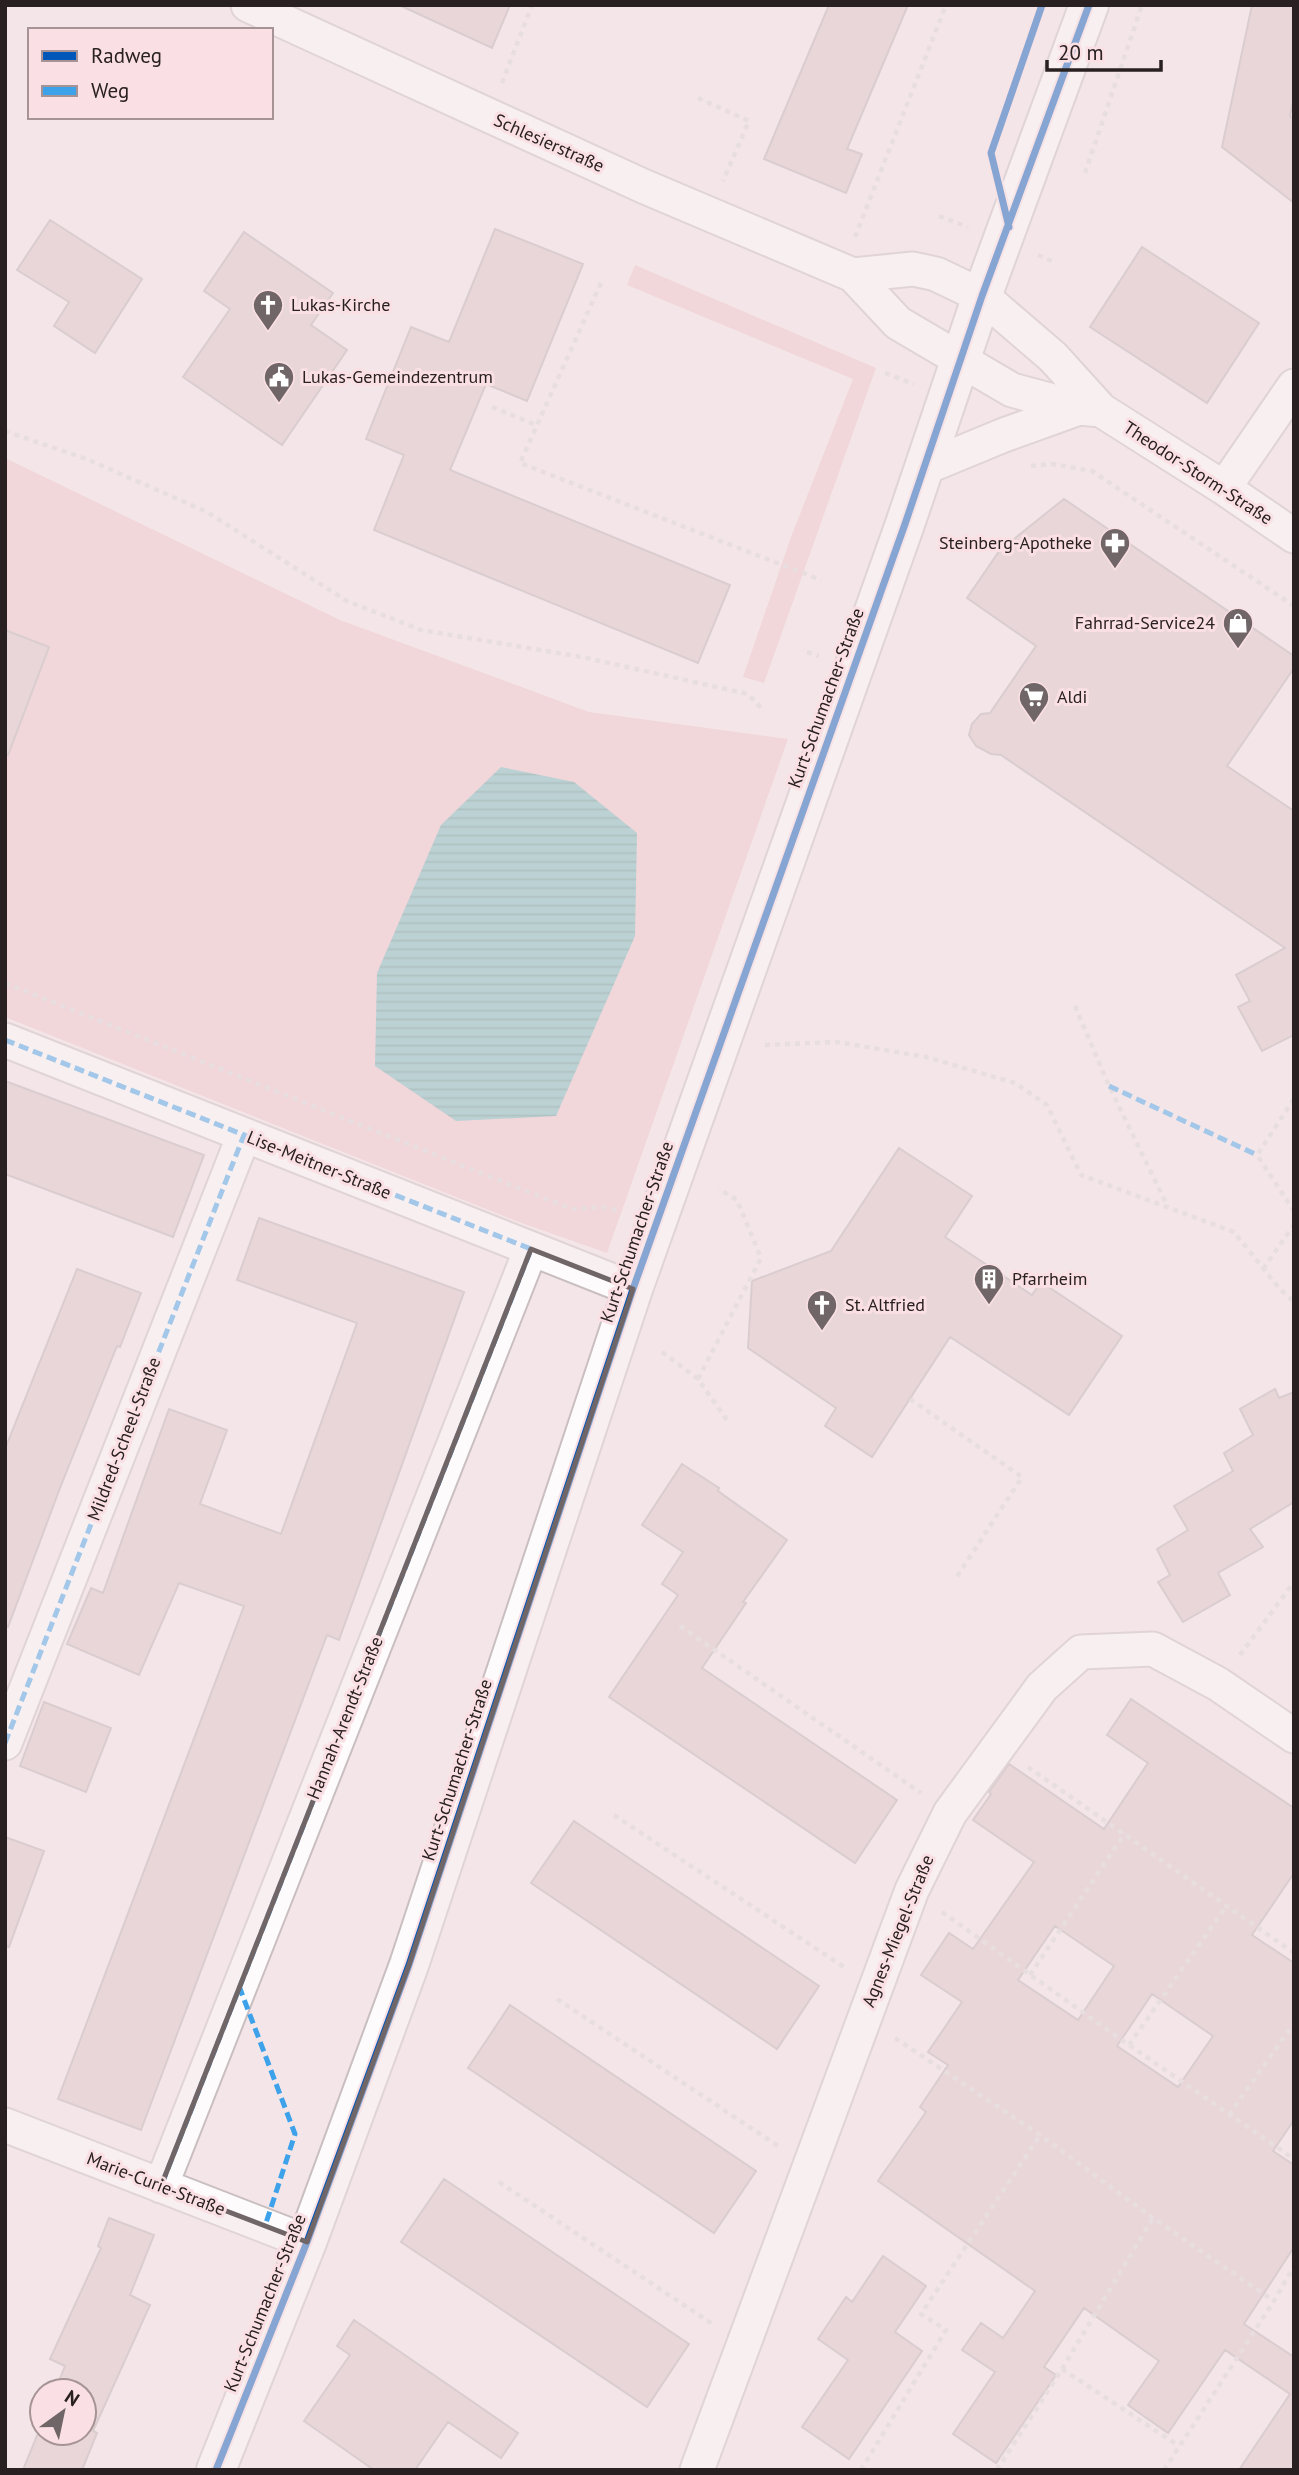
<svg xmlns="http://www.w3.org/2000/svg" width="1299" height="2475" font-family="'PT Sans',sans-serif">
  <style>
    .green { fill: #edc3cb }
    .water { fill: url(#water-rules) }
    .building { fill: #dbc3c8; stroke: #bbb0b2; stroke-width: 2; fill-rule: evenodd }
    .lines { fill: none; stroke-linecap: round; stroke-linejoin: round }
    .minor-casing { stroke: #c9bec0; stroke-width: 37 }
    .secondary-casing { stroke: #c9bec0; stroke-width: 42 }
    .path { stroke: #d9d4d5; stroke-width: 4.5; stroke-dasharray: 5 5; stroke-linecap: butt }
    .minor { stroke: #fdfbfc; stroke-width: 33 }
    .secondary { stroke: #fdfbfc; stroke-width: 38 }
    .quiet { stroke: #3ea2ea; stroke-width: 5; stroke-dasharray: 10 5; stroke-linecap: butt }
    .cycleway-casing { stroke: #fae0e4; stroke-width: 11 }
    .cycleway { stroke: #0057b8; stroke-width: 7 }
    .marked { fill: none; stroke: #706567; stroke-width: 5; stroke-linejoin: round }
    .labels { text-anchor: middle; stroke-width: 6; stroke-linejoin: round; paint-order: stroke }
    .street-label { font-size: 18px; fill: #292022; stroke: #fae0e4 }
    .poi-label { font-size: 18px; fill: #292022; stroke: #fae0e4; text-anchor: start }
  </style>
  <defs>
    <pattern id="water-rules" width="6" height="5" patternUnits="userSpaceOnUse" patternTransform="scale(1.75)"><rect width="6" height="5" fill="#75b9ba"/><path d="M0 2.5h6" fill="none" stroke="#609697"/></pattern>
  </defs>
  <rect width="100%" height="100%" fill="#f4e6e8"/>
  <!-- green -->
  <path class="green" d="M635,265L876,368L764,683L743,677L791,537L853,379L627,285Z
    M5,458L340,620L589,712L788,739L607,1253L516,1221L5,1017Z"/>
  <!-- water -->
  <path class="water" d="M501,767L574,782L637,833L635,936L556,1116L456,1121L375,1066L377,973L441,825Z"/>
  <!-- building -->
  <path class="building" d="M399,5H510L492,48Z
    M829,5H908L847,149L862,154L846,193L764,159Z
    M1252,5H1294V97L1290,116L1294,119V203L1222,147Z
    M50,220L142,279L95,353L54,326L69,302L17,270Z
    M495,229L583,264L527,401L486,384L450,470L730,585L698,663L374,530L404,455L366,439L411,327L449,342Z
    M244,232L333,293L311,325L347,350L282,445L183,377L230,309L204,291Z
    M1142,247L1259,323L1207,403L1090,327Z
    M1064,499L1294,656V668L1227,766L1294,811V1035L1262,1051L1238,1007L1250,1001L1236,975L1285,948L1001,755L991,754L976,746L969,735L972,724L981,714L990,713L1036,646L967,598L1000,550Z
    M5,630L49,647L8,755L5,754Z
    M5,1081L204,1155L173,1237L5,1174Z
    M899,1148L972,1196L945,1237L1032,1295L1041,1282L1122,1336L1069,1415L950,1337L872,1457L825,1426L836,1408L748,1348L752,1281L831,1251Z
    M259,1218L464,1292L339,1640L327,1635L141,2130L58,2099L244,1606L179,1583L139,1675L67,1644L91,1588L103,1593L169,1409L227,1430L200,1504L281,1534L357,1323L237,1280Z
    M77,1269L141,1293L120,1347L117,1346L60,1488L8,1627L5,1626V1449Z
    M1275,1389L1279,1398L1294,1392V1502L1250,1529L1263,1547L1218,1573L1230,1595L1183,1622L1158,1582L1170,1575L1157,1549L1188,1530L1174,1506L1233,1471L1224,1453L1253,1435L1240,1409Z
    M682,1464L719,1488L718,1491L787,1540L743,1602L746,1603L702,1668L897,1800L855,1863L609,1697L678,1595L662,1584L683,1552L642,1525Z
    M1131,1699L1294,1808V1873L1252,1935L1294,1963V2120L1273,2151L1294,2165V2247L1244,2324L1294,2357V2470H1239L1290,2394L1225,2350L1168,2433L1128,2405L1159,2361L1084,2308L1044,2367L1056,2375L996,2463L953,2434L995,2372L962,2350L981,2323L1003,2338L1035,2291L878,2181L926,2112L920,2107L948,2065L928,2052L962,2002L921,1975L949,1933L973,1949L1034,1862L973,1820L991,1794L989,1792L1009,1764L1104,1829L1148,1763L1107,1735ZM1055,1926L1114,1966L1078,2020L1018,1980ZM1152,1994L1213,2036L1178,2087L1117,2046Z
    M44,1702L111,1728L86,1792L20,1766Z
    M574,1821L819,1986L777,2049L531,1883Z
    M5,1837L44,1851L9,1947L5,1946Z
    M510,2005L756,2171L714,2233L468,2068Z
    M444,2179L689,2344L647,2407L401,2242Z
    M109,2218L154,2235L130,2295L150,2305L93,2431L97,2433L82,2470H23L42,2423V2433H84V2391H55L65,2366L50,2359L101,2248L98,2246Z
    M883,2256L926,2286L895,2332L922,2351L849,2459L802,2427L848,2360L818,2339L846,2297L852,2302Z
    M354,2320L518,2433L501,2458L448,2422L415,2470H374L304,2421L350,2355L337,2346Z"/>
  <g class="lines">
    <!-- minor casing -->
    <g class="minor-casing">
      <path id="minor" d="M248,5L643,186L853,275L898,323L1012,390L1079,408L1101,410
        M853,275L913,269L936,274L982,296L1053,357L1101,410L1224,488L1294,536
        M924,468L1004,435L1079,408
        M1224,488L1294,386
        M5,1040L633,1289
        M5,1743L244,1135
        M5,2125L307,2242
        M161,2186L531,1249
        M697,2470L912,1890L950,1813L1042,1687L1081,1652L1153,1649L1218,1684L1294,1736"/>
    </g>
    <!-- secondary casing -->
    <g class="secondary-casing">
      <path id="secondary" d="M216,2470L307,2242L409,1965L633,1289L905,524L982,296L1089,5"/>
    </g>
    <!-- path -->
    <path class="path" d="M502,83L532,5
      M698,98L749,121L723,181
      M1085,173L1142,5
      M939,216L968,227
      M855,237L946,5
      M1038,255L1054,262
      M601,283L520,463L821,580
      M885,373L914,384
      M492,407L536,425
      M5,431L89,460L207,512L347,601L421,630L582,657L748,694L764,711
      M1031,466L1052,464L1092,471L1294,606
      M807,652L819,656
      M5,983L551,1201L573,1209L603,1207L621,1211
      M1075,1006L1109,1086L1168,1207
      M765,1045L837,1042L926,1057L1015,1083L1047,1105L1081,1175L1234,1232L1279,1288L1294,1302
      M1294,1099L1257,1155L1294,1211
      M1263,1269L1294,1225
      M662,1352L698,1379L727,1420
      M698,1379L761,1258L737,1200L719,1189
      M910,1399L1022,1477L956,1578
      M680,1626L921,1793
      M1240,1655L1294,1582
      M1028,1767L1294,1953
      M614,1815L844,1967
      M942,1912L1129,2045L1294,2159
      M1030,1975L1125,1833
      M557,1999L778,2146
      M895,2038L1040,2135L1153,2218L1274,2301
      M1129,2045L1227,1905
      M1229,2115L1294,2023
      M499,2182L714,2325
      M1062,2369L1179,2446
      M861,2470L946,2330L921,2314L1040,2135
      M997,2470L1062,2369L1153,2218
      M1164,2470L1274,2301L1294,2266"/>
    <!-- minor -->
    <use href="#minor" class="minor"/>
    <!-- secondary -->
    <use href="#secondary" class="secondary"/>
    <!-- quiet -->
    <path class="quiet" d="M5,1040L531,1249L161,2186
      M1109,1086L1257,1155
      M5,1743L244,1135
      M239,1986L295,2134L265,2226"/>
    <!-- cycleway casing -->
    <g class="cycleway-casing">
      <path id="cycleway" d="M1009,227L991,153L1042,5
        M216,2470L307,2242L409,1965L633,1289L905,524L982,296L1089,5"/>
    </g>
    <!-- cycleway -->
    <use href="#cycleway" class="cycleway"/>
  </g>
  <!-- marked area -->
  <path d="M0 0H1299V2475H0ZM531,1249L633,1289L409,1965L307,2242L161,2186Z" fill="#f4e6e8" fill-opacity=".55" fill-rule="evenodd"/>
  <path class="marked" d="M531,1249L633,1289L409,1965L307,2242L161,2186Z"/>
  <!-- icons -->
  <defs>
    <g id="church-pin" transform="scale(1.575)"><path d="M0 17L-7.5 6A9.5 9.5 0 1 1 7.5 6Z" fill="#706567" stroke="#fae0e4"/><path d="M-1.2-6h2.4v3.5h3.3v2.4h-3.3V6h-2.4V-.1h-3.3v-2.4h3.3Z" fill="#fff"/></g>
    <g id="civic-pin" transform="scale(1.575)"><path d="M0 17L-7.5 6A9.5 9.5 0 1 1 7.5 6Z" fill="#706567" stroke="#fae0e4"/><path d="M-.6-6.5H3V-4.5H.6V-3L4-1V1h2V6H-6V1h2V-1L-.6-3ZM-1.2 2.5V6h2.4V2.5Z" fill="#fff"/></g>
    <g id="pharmacy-pin" transform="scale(1.575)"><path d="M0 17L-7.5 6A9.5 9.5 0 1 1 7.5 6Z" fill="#706567" stroke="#fae0e4"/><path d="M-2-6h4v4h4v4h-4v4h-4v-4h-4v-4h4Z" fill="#fff"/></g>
    <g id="shop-pin" transform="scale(1.575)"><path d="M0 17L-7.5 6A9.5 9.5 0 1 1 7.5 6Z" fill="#706567" stroke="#fae0e4"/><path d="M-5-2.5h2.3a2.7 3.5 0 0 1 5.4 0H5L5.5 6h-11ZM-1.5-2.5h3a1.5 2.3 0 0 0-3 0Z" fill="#fff"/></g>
    <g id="supermarket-pin" transform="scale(1.575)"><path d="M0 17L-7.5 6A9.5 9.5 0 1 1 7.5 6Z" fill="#706567" stroke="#fae0e4"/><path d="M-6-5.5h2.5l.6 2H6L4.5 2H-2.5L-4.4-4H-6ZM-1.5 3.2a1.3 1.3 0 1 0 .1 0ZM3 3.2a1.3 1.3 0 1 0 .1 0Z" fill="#fff"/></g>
    <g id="building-pin" transform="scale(1.575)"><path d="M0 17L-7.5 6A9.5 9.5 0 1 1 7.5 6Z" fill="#706567" stroke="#fae0e4"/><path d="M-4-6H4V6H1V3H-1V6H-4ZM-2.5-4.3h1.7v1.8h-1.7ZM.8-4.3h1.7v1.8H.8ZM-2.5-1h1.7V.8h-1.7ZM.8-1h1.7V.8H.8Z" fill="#fff"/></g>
  </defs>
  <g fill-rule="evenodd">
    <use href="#church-pin" x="268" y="305"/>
    <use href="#civic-pin" x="279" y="377"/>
    <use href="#pharmacy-pin" x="1115" y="543"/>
    <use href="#shop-pin" x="1238" y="623"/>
    <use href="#supermarket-pin" x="1034" y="697"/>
    <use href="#building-pin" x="989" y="1279"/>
    <use href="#church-pin" x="822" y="1305"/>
  </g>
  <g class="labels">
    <!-- street labels -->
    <g class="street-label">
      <text transform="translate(549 143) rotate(24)" y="6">Schlesierstraße</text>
      <text transform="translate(1198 473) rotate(33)" y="6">Theodor-Storm-Straße</text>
      <text transform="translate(826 698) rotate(-70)" y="6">Kurt-Schumacher-Straße</text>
      <text transform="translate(319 1165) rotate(22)" y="6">Lise-Meitner-Straße</text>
      <text transform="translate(637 1232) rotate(-71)" y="6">Kurt-Schumacher-Straße</text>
      <text transform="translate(124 1439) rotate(-69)" y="6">Mildred-Scheel-Straße</text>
      <text transform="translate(345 1718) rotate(-68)" y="6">Hannah-Arendt-Straße</text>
      <text transform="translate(457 1770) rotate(-72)" y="6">Kurt-Schumacher-Straße</text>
      <text transform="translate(898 1931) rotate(-68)" y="6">Agnes-Miegel-Straße</text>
      <text transform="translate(156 2184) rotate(21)" y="6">Marie-Curie-Straße</text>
      <text transform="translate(265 2303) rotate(-68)" y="6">Kurt-Schumacher-Straße</text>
    </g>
    <!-- poi labels -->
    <g class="poi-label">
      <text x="291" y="311">Lukas-Kirche</text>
      <text x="302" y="383">Lukas-Gemeindezentrum</text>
      <text x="1092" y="549" text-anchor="end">Steinberg-Apotheke</text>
      <text x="1215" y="629" text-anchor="end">Fahrrad-Service24</text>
      <text x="1057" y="703">Aldi</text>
      <text x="1012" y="1285">Pfarrheim</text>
      <text x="845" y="1311">St. Altfried</text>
    </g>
  </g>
  <!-- border -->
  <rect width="1299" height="2475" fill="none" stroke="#292022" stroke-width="14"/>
  <!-- legend -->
  <rect x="28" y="28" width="245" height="91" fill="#fae0e4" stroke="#a69396" stroke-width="2"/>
  <rect x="42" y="51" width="35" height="10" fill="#0057b8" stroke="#a69396" stroke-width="2"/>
  <text x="91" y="63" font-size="21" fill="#292022">Radweg</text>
  <rect x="42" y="86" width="35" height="10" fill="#3ea2ea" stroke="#a69396" stroke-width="2"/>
  <text x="91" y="98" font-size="21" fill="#292022">Weg</text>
  <!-- north arrow -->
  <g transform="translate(63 2412) rotate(33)"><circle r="33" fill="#fae0e4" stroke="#a69396" stroke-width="2"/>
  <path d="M0-5L12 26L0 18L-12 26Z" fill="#706567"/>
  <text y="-10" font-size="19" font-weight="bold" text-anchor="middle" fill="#292022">N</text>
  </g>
  <!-- scale -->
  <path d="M1047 60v10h114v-10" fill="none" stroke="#292022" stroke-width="3.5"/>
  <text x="1058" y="60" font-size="21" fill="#292022" stroke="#fae0e4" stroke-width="5" paint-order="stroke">20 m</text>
</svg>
